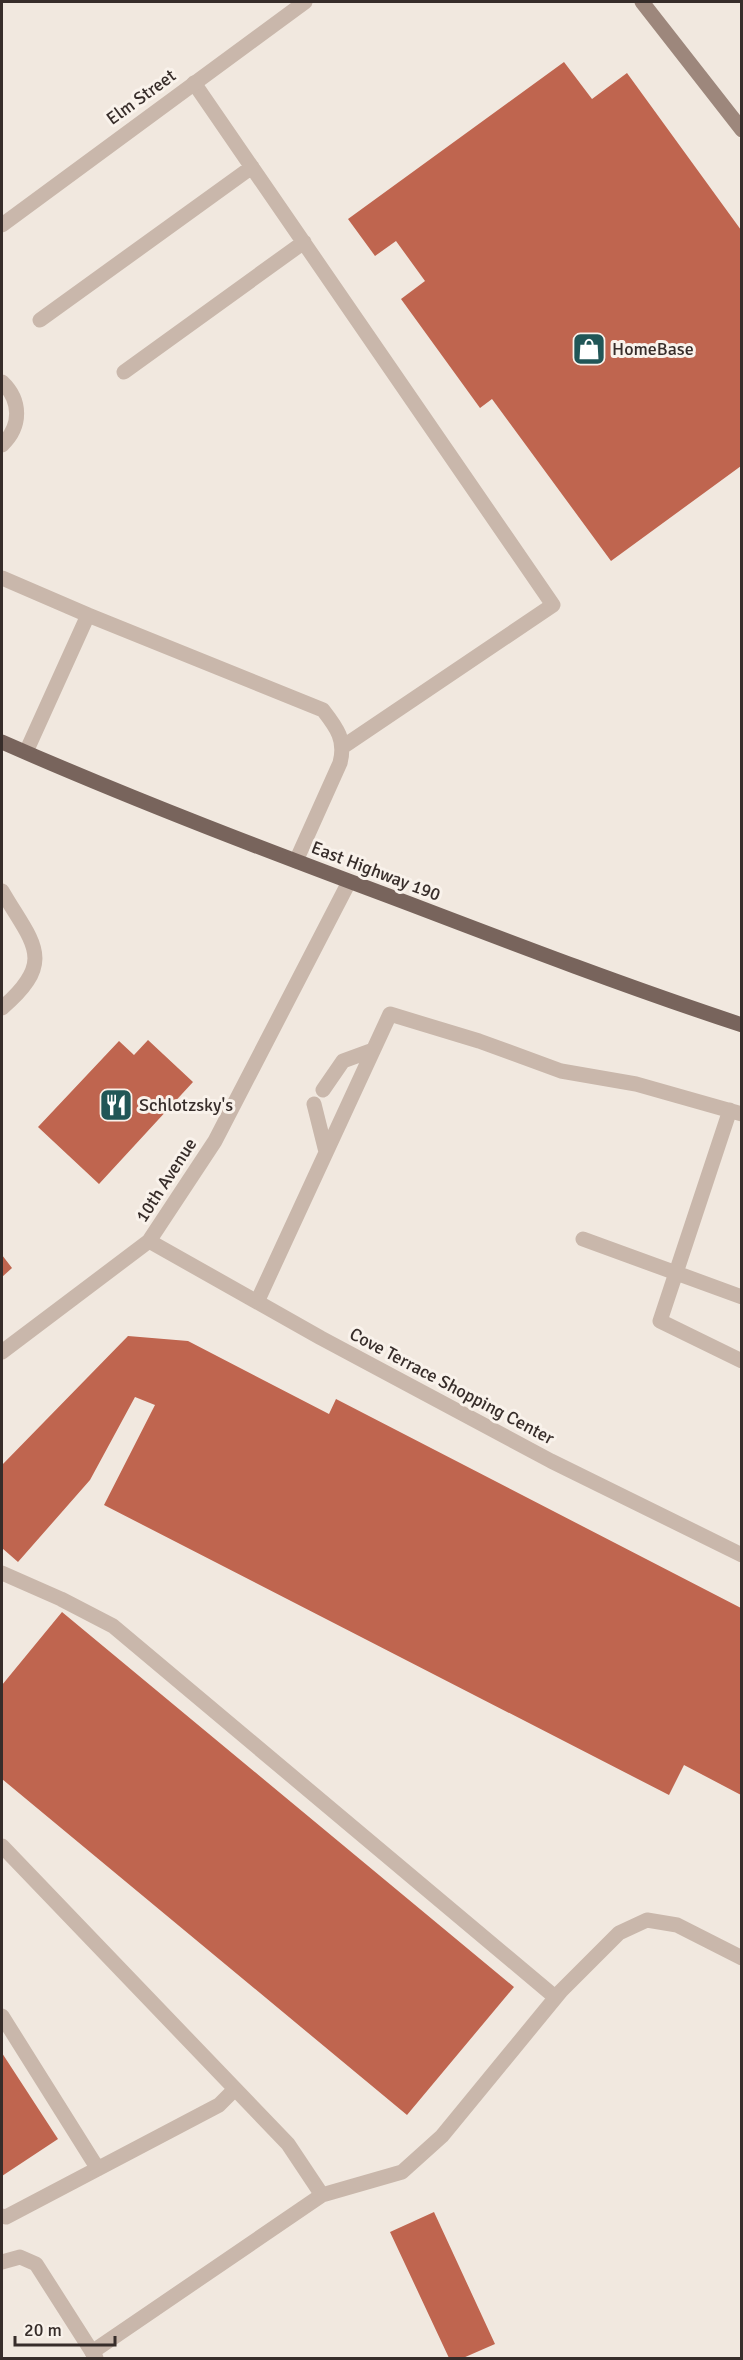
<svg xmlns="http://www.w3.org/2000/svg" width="743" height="2360" font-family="Signika,sans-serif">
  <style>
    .building { fill: #bf654f }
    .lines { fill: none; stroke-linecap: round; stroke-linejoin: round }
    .lane { stroke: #c9b7ab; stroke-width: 15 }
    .street { stroke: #c9b7ab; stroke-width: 15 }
    .secondary { stroke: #9d877c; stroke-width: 15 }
    .primary { stroke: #78645c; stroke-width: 15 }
    .labels { text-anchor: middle; stroke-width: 6; stroke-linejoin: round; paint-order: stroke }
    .street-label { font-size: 18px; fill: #372d2a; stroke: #f9f2eb }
    .poi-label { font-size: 18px; fill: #372d2a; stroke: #f9f2eb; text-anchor: start }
  </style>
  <rect width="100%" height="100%" fill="#f1e8df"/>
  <!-- building -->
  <path class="building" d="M564,62L592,99L627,73L741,230V466L611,561L492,399L480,408L401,299L425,281L396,241L375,256L348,219Z
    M148,1040L193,1082L99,1184L38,1127L119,1041L134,1055Z
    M2,1255L12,1268L2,1277Z
    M128,1336L188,1341L329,1414L336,1399L741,1608V1795L684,1765L669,1795L104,1505L155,1405L135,1397L90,1480L18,1562L2,1548V1465Z
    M62,1612L514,1987L407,2115L2,1779V1685Z
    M2,2053L58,2139L2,2176Z
    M434,2212L495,2344L463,2358H449L390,2232Z"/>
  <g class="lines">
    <!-- lane -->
    <path class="lane" d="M194,83L553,605L344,746
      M40,320L252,167
      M124,372L304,242
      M2,382C21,400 22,426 2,445
      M2,578L88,615
      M26,752L88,615L323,710C337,728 346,740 340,763L296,861
      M2,891C32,943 58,960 2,1008
      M323,1090L343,1061L373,1050
      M314,1104L326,1152
      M730,1110L660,1321L742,1361
      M583,1239L742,1297
      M149,1241L321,1338L551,1461L742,1555
      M257,1302L390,1014L479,1041L561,1071L636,1084L742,1114
      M2,1352L149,1241L215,1141L349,882
      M2,1573L61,1599L113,1626L555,1997
      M2,1846L288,2144L322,2195
      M2,2016L98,2169
      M2,2216L6,2217L219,2105L235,2089
      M92,2352L322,2195L402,2172L442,2136L561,1991L619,1933L647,1920L677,1925L742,1958"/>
    <!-- street -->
    <path class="street" d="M2,225L305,2
      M2,2262L20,2257L36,2264L96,2358"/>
    <!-- secondary -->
    <path class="secondary" d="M642,2L742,130"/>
    <!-- primary -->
    <path class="primary" d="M2,742C136,801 273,853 410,904C520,946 630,988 742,1025"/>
  </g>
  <!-- icons -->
  <defs>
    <g id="shop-square" transform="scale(1.725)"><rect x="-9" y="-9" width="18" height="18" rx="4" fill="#215657" stroke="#f9f2eb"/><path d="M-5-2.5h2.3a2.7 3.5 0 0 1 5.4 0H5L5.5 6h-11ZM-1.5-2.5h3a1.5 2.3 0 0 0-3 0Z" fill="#fff"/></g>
    <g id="restaurant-square" transform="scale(1.725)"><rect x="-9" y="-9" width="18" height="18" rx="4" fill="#215657" stroke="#f9f2eb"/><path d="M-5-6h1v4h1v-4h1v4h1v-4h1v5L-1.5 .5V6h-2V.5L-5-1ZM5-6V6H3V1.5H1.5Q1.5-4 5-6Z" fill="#fff"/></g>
  </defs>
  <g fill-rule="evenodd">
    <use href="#shop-square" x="589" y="349"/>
    <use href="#restaurant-square" x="116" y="1105"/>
  </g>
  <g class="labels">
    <!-- street labels -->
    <g class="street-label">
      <text transform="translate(141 97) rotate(-36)" y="6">Elm Street</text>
      <text transform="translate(376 871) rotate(21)" y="6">East Highway 190</text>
      <text transform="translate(166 1180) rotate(-57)" y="6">10th Avenue</text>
      <text transform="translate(452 1386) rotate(28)" y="6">Cove Terrace Shopping Center</text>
    </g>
    <!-- poi labels -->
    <g class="poi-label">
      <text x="612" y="355">HomeBase</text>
      <text x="139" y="1111">Schlotzsky's</text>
    </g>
  </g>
  <!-- border -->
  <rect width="743" height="2360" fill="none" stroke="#372d2a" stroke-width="6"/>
  <!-- scale -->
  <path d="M15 2336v9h100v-9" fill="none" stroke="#372d2a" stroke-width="3"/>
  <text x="24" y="2336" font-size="18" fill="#372d2a" stroke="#f9f2eb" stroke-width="4.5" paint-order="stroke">20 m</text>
</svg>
